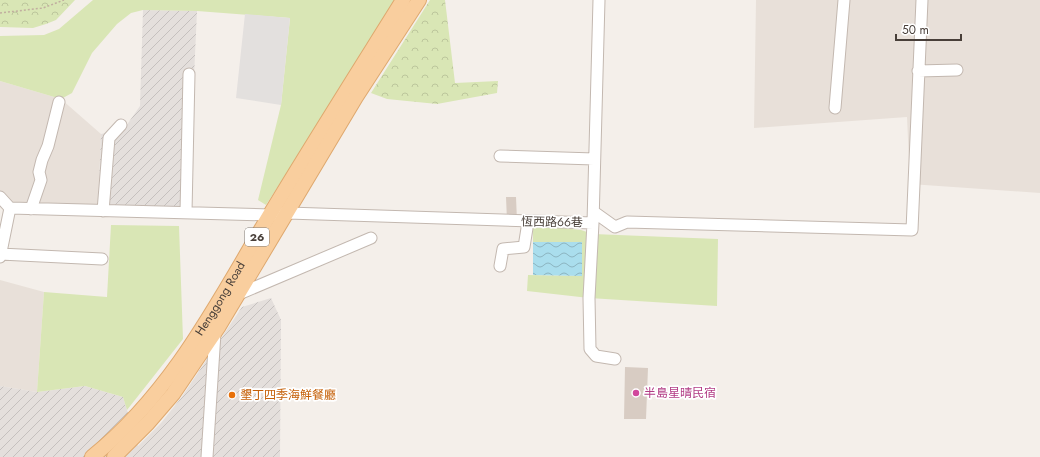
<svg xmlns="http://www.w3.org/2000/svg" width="1040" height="457" font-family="Jost,'Noto Sans TC',sans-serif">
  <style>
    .residential { fill: #e8e0d9 }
    .industrial { fill: url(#industrial-furrows) }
    .grass { fill: #d9e6b5 }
    .forest { fill: url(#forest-crowns) }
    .parking { fill: #e3e0de }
    .water { fill: url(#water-waves) }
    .building { fill: #d8ccc3 }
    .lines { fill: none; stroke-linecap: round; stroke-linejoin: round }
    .minor-casing { stroke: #c3b8b0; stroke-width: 13 }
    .major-casing { stroke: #dea86e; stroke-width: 16 }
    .path { stroke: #c1ae9f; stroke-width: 1.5; stroke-dasharray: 2 2; stroke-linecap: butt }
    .minor { stroke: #fff; stroke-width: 11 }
    .major { stroke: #f9ce9e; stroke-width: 14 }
    .hotel-dot { fill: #d1479c; stroke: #fff; stroke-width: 1.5 }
    .food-dot { fill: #e8710a; stroke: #fff; stroke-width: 1.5 }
    .labels { text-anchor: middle; stroke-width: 3.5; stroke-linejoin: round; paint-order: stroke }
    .shield { fill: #fff; stroke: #7f7974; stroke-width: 1 }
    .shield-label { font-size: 11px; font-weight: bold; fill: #483f39 }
    .street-label { font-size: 12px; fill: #483f39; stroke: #fff }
    .hotel-label { font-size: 12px; fill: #b23c85; stroke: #fff; text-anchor: start }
    .food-label { font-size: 12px; fill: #c56008; stroke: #fff; text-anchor: start }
  </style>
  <defs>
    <pattern id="industrial-furrows" width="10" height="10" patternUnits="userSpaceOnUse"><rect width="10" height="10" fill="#e4dfdc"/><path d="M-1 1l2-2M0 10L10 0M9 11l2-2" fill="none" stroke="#c5c0be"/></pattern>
    <pattern id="forest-crowns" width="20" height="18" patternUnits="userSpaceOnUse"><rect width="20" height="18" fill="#d9e6b5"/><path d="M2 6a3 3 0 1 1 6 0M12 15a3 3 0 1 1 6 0" fill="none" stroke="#bcc69c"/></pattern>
    <pattern id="water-waves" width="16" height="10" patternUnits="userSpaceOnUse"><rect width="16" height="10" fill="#aadeed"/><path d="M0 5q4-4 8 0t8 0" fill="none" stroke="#8cb5c1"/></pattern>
  </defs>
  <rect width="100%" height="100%" fill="#f4efea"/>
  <!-- residential -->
  <path class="residential" d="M756,0H1040V193L910,184L907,117L754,128Z
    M0,81L61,99L101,134L98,209L0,203Z
    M0,280L44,292L37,392L0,386Z"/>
  <!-- industrial -->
  <path class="industrial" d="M143,10L197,11L188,209H98L101,134L124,129L140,106Z
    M271,298L281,320L280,457H0V386L37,392L85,386L123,397L138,446L161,423L181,398L242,307Z"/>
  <!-- grass -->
  <path class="grass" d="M93,0H398L266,205L258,200L281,105L290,18L197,11L143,10L131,13L117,24L92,53L72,93L61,99L0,81V36L44,35L59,29Z
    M111,225L179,226L183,339L127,410L123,397L85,386L37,392L44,292L107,297Z
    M533,225L581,230L593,234L718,239L717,306L589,298L527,291L528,275L582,276V242H533Z"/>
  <!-- forest -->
  <path class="forest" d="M0,0H75L56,20L46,24L33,28L0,27Z
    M430,0H445L455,83L498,81L497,93L437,104L387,99L371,93Z"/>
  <!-- parking -->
  <path class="parking" d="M245,14L290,18L281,105L236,98Z"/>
  <!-- water -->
  <path class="water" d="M533,242H582V276L533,275Z"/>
  <!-- building -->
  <path class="building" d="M506,197H516L517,221H507Z
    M625,367L648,368L646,419H624Z"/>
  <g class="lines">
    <!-- minor casing -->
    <g class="minor-casing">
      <path id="minor" d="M918,71L957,70
        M835,108L844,0
        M500,156L594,159
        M0,197L10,208L0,257
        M10,208L270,215L288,213L593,223L599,0
        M31,209L41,180L39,172L42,160L48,146L59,102
        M103,211L109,138L121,125
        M186,212L189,74
        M594,212L615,227L627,222L912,230L922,0
        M593,223L589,298L590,349L596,356L615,359
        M0,254L102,259
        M500,266L503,249L524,247L528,222
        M239,294L371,238
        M207,457L215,333"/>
    </g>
    <!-- major casing -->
    <g class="major-casing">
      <g id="major">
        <path id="s1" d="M92,457C172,393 218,302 269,216C313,143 358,72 403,0"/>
        <path d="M114,457L148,423L173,394L219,326L356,97L419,0"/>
      </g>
    </g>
    <!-- path -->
    <path class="path" d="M0,13L43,8L64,0"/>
    <!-- minor -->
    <use href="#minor" class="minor"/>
    <!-- major -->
    <use href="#major" class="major"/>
  </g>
  <!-- markers -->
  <circle class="hotel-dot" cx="636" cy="393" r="4"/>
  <circle class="food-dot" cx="232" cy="395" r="4"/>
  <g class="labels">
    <!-- shield labels -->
    <rect class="shield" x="245" y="228" width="24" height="18" rx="3"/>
    <g class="shield-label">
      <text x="257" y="241">26</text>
    </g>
    <!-- street labels -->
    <g class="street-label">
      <text transform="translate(552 222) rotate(1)" y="4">恆西路66巷</text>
      <text dy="4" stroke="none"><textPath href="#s1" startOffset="205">Henggong Road</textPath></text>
    </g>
    <!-- hotel labels -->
    <g class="hotel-label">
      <text x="644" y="397">半島星晴民宿</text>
    </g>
    <!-- food labels -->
    <g class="food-label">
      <text x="240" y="399">墾丁四季海鮮餐廳</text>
    </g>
  </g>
  <!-- scale -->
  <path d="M896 34v6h65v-6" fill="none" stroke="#483f39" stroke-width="2"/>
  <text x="902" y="34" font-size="12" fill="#483f39" stroke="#ffffff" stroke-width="3" paint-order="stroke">50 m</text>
</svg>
